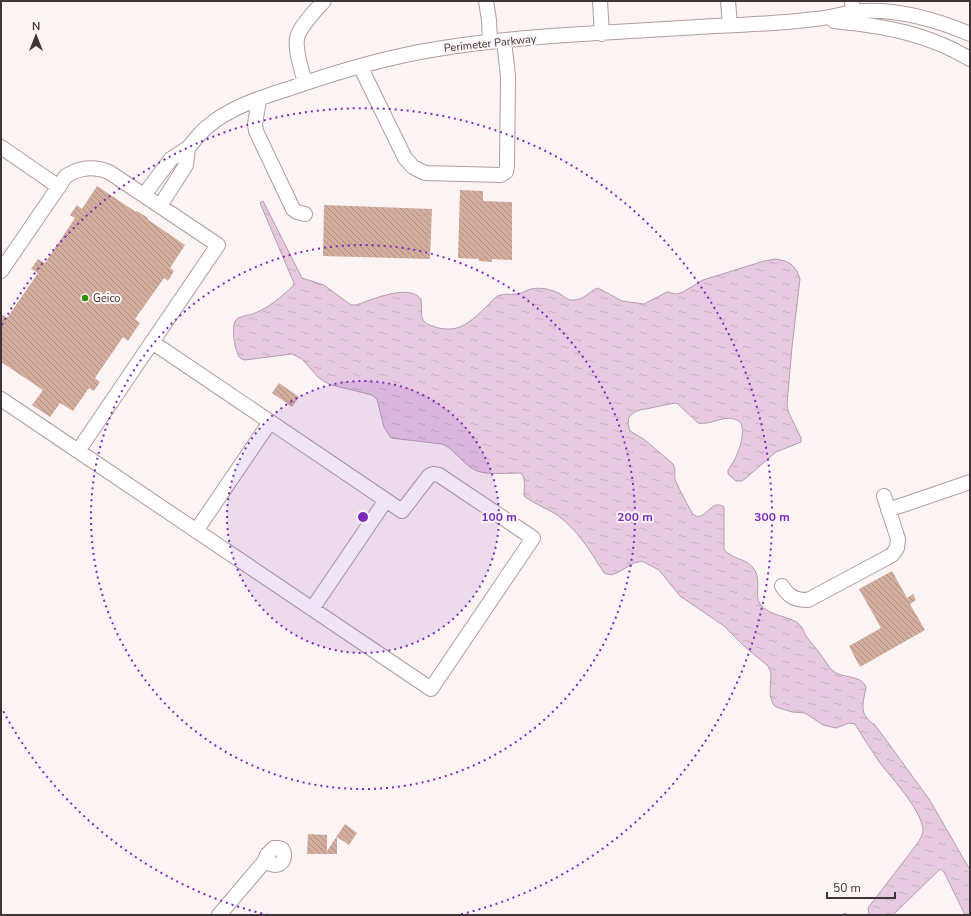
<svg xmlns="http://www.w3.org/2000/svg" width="971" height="916" font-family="'Nunito Sans',sans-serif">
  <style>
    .water { fill: url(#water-ripples); stroke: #b49dae }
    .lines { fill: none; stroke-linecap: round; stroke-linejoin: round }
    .stream { stroke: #b49dae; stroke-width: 2.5 }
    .building { fill: url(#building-back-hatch) }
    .minor-casing { stroke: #b09d9c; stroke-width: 16 }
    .minor { stroke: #fff; stroke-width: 14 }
    .ring { fill: none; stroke: #7b2cbf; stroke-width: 2; stroke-dasharray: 2 4 }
    .poi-dot { fill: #32910c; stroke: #fcf4f4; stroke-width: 1.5 }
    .labels { text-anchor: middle; stroke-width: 4; stroke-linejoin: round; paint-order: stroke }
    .street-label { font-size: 11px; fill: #3e3636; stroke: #fcf4f4 }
    .poi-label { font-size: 11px; fill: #3e3636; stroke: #fcf4f4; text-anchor: start }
    .centre { fill: #7b2cbf; stroke: #fcf4f4; stroke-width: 2 }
    .ring-label { font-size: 12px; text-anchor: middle; font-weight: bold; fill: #7b2cbf; stroke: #fcf4f4; stroke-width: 4; stroke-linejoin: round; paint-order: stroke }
  </style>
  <defs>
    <pattern id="water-ripples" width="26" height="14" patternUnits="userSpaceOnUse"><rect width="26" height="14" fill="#e7c9e2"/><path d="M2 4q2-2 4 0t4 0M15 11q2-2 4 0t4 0" fill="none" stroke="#c7adc2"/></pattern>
    <pattern id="building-back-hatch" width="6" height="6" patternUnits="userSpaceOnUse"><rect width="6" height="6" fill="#d3ae9f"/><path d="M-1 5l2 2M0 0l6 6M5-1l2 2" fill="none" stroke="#ad8e82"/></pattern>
  </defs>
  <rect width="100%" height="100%" fill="#fcf4f4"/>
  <!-- water -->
  <path class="water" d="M263,201L302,278L324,285L351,305H356C371,300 409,283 421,299C423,319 417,322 439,328C461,333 472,320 487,306C490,303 494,298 498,296C504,293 510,295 516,294C522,294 526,290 531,289C541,287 551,289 560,294C565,297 568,301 574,300C584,300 589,291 598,288L622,301L644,304L667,292L676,294L683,292L703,280L764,261L776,259L785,261L791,264L797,271L800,279L792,347L787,404L788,411L801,438V442L776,452L746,478L742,481H736L728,474V470C737,458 746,437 741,423C727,411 713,426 698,423L678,404L675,403C668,404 662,406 655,407C644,410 637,408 629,417L628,424L630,431L645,440L673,464C676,470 674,473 675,479C676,483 691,512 693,514C696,516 697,517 701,516C710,511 715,500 724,507V549C730,559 747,558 754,569C762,579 754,596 760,604C769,617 793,616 800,625C803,628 804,632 806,636C811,643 818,650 823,658C826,661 828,667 832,670C841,679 861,674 866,687C863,705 858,714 875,725L929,799L970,870V915H965L944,872L940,869L893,915H869L868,908L917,844C920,839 923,835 923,829C920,808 893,780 880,763C871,750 863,737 855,724L849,723L836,728L823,725L805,713L792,712L776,707L773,704L770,695L771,673L768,666L744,646L724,626L680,596L659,570L642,561L634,563L617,573L611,575L604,573C591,552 577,529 557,515C548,509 531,502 524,496C524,488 526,479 521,473C510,473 487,475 477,471C463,465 455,449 442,444L391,438L384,427L377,399L372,395L332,385L325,382L318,377L302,359L292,354L245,360C238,359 238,354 236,349C234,343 231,323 237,319C241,316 250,315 255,313C270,307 281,297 293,286L294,283L260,203Z"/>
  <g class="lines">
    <!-- stream -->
    <path class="stream" d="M844,915L845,914L846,915"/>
  </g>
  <!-- building -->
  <path class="building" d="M97,186L136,212L137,211L148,218L147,219L185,245L170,268L174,271L168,281L164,278L135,319L140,323L128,341L123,337L95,378L100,382L94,391L89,388L73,411L60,403L50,417L32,405L43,390L1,362V314L7,318L38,273L31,269L38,259L45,263L75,218L70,215L77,205L82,209Z
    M460,190L483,191V201L512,202V260L492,259V262L479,261V259L458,258Z
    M324,205L432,209L430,259L323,256Z
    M279,383L299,397L292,407L272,393Z
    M892,571L907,598L913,594L916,600L910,604L925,630L860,667L849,646L881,628L859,589Z
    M345,824L357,833L349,845L337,837V854H307L308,834L327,835V851Z"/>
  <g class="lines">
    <!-- minor casing -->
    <g class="minor-casing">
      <path id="minor" d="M486,1L489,20L490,42
        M600,1L602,34
        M728,1L730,25
        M852,1L853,13
        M834,21C883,26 927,33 970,59
        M360,66L405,158L413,167L425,173L501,175L506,172L507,166L508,76L504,41
        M305,83C302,70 295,52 297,39C298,28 316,10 324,1
        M259,100L255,124L256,131L293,209L297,212L305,214
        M1,147L59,187
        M188,148C194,141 200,133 207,127C230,107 263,97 291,88C339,71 387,57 437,49C522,35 611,33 697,27C736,25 776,24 815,19C831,18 847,12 863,11C899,9 937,20 970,34
        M144,195L171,159L188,148L186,165L160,206
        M1,271L66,176C80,167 94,166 109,172L218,245L78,451L1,399
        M78,451L431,689L533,538L439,475L433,474L429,476L402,511L152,342
        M888,510L970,482
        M196,531L270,422
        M782,586C789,597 795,600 808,600L892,555L897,548L898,539L884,496
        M312,609L386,500
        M274,848H278L282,849C286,855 284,865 275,865C271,864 268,863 264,862L267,855Z
        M219,915L264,862"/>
    </g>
    <!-- minor -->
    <use href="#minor" class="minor"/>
  </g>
  <!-- distance rings -->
  <circle cx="363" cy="517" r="136" fill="#7b2cbf" fill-opacity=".12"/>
  <g class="ring">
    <circle cx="363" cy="517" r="136"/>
    <circle cx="363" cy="517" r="272"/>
    <path d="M268 915A409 409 0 0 1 2 709M2 325A409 409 0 1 1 458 915"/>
  </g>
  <!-- markers -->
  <circle class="poi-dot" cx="85" cy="298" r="4"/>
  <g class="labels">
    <!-- street labels -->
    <g class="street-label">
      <text transform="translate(490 43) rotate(-6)" y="4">Perimeter Parkway</text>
    </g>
    <!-- poi labels -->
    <g class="poi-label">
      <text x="93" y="302">Geico</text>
    </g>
  </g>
  <circle cx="363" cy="517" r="6" class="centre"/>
  <g class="ring-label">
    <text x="499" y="521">100 m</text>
    <text x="635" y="521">200 m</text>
    <text x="772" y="521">300 m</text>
  </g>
  <!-- border -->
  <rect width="971" height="916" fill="none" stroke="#3e3636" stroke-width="4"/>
  <!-- north arrow -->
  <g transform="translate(36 36)" stroke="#fcf4f4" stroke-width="3" paint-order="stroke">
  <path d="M0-3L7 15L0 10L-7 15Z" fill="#3e3636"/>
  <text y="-6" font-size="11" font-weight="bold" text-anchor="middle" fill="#3e3636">N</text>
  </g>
  <!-- scale -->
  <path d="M827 892v6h68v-6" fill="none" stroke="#3e3636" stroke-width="2"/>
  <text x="833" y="892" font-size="12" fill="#3e3636" stroke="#fcf4f4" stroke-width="3" paint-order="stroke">50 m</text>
</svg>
